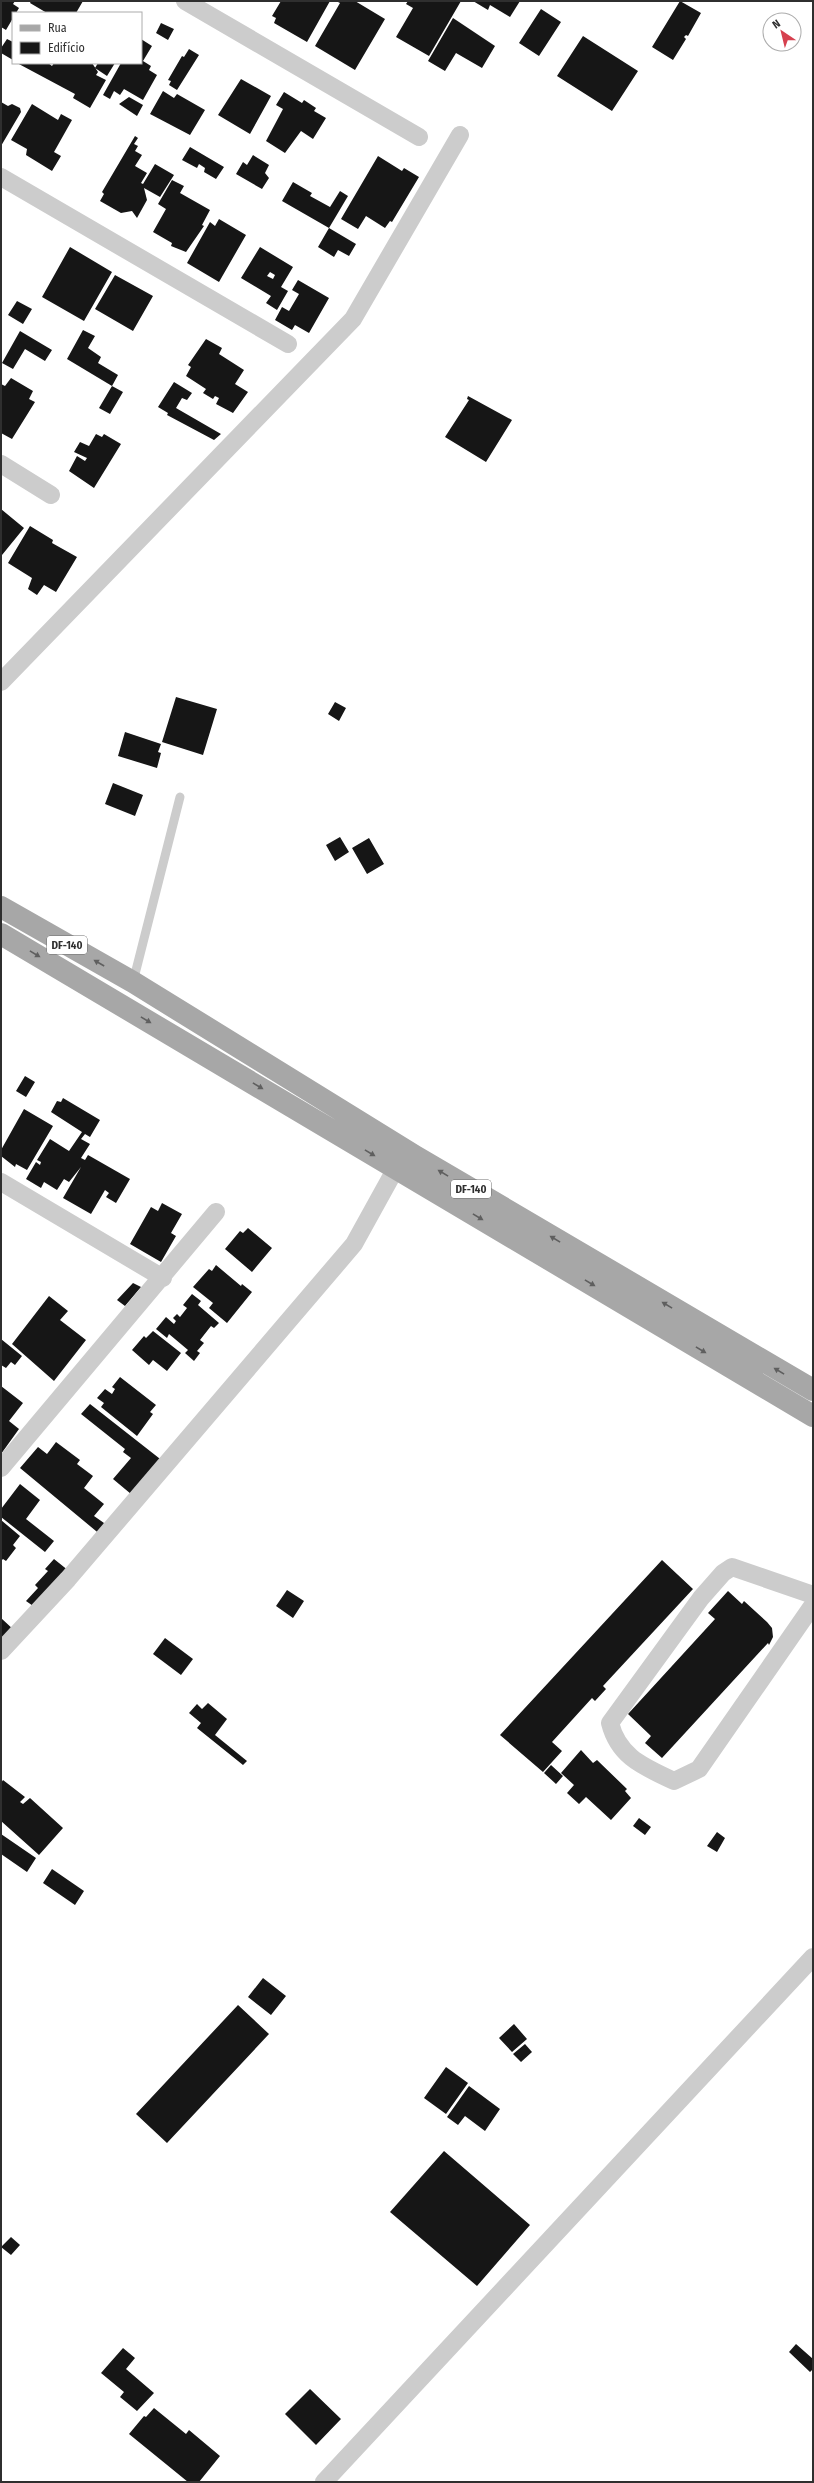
<svg xmlns="http://www.w3.org/2000/svg" width="814" height="2483" font-family="'Fira Sans Condensed',sans-serif">
  <style>
    .building { fill: #161616; fill-rule: evenodd }
    .lines { fill: none; stroke-linecap: round; stroke-linejoin: round }
    .service { stroke: #ccc; stroke-width: 9 }
    .minor { stroke: #ccc; stroke-width: 18 }
    .primary { stroke: #a7a7a7; stroke-width: 22 }
    .oneway { fill: #5f5f5f }
    .labels { text-anchor: middle; stroke-width: 4; stroke-linejoin: round; paint-order: stroke }
    .shield { fill: #fff; stroke: #6d6d6d; stroke-width: 1 }
    .shield-label { font-size: 11px; font-weight: bold; fill: #2f2f2f }
  </style>
  <rect width="100%" height="100%" fill="#fff"/>
  <!-- building -->
  <path class="building" d="M1,1H15L13,4L19,8L16,13H13V18L6,30L1,27Z
    M31,1H83L76,13H47L30,3Z
    M281,1H330L307,42L274,23L276,18L272,16Z
    M336,1H355L385,19L355,70L315,46L340,3Z
    M408,1H461L429,56L396,37L413,8L406,4Z
    M473,1H520L510,17L490,5L488,10Z
    M680,1L701,13L688,36L686,35L684,37L686,39L673,60L652,47Z
    M541,9L561,22L539,56L519,43Z
    M453,18L495,46L482,68L456,53L445,71L428,61Z
    M161,23L174,29L168,40L156,33Z
    M583,36L638,71L612,111L557,76Z
    M7,39L13,42V60L1,53V48Z
    M141,39L152,46L143,61L151,66L149,70L157,75L143,100L124,89L120,95L114,91L110,99L103,95L121,63H141Z
    M189,49L199,55L177,90L169,85L171,81L168,80L182,56L184,57Z
    M17,63H48L52,66L54,63H92L98,72L96,75L106,80L90,108L73,98L75,94Z
    M98,63H115L107,76L95,68Z
    M241,79L271,96L250,134L218,115Z
    M163,91L174,98L177,94L205,110L190,135L150,114Z
    M284,92L302,103L304,100L316,108L314,111L326,118L313,139L301,131L285,153L266,141L283,109L276,105Z
    M129,97L143,105L137,116L119,104Z
    M1,102L8,106L12,104L20,108L21,112L1,146Z
    M32,104L58,120L61,114L72,120L54,152L61,156L52,171L26,155L27,149L11,140Z
    M135,136L138,138L134,144L138,146L135,151L142,155L135,166L147,173L141,183L143,184L155,164L174,175L160,197L144,188L147,200L137,218L132,211L121,213L100,201L104,194L102,192Z
    M190,147L224,167L216,179L204,172L205,168L199,164L197,168L182,160Z
    M253,155L269,165L265,173L269,178L262,189L236,174L243,162L247,165Z
    M378,156L402,171L404,168L419,177L392,222L390,221L385,228L366,216L358,229L341,219Z
    M172,180L184,186L180,193L210,210L202,225L204,226L186,252L171,246L172,243L153,232L166,209L158,204Z
    M293,182L312,193L310,196L330,207L340,191L348,196L329,228L282,201Z
    M219,219L246,235L219,282L187,263L210,222L215,226Z
    M329,228L356,244L349,256L338,250L334,257L318,247Z
    M70,247L112,272L84,321L42,297Z
    M260,247L293,267L281,287L288,291L277,310L266,303L271,296L241,278ZM270,272L275,275L273,279L267,276Z
    M115,275L153,296L133,331L95,309Z
    M298,280L329,298L309,333L295,325L292,330L275,320L282,307L289,311L299,294L292,290Z
    M17,301L32,309L23,324L8,315Z
    M83,330L95,336L88,348L101,357L98,363L118,375L112,386L67,359Z
    M20,331L52,350L45,361L25,349L13,369L2,363Z
    M206,339L222,348L219,354L244,370L235,384L248,392L233,413L216,404L219,398L215,396L213,399L203,393L206,389L186,376L191,367L188,365Z
    M11,378L33,391L29,399L35,402L12,439L1,433V384L5,386Z
    M174,382L192,393L187,400L182,398L176,408L221,434L214,440L167,415L168,413L158,407Z
    M112,386L123,392L110,414L99,408Z
    M468,396L512,420L486,462L445,437L469,400L467,399Z
    M96,434L102,437L104,434L121,444L94,488L69,471L77,456L85,461L87,458L74,452L80,442L89,446Z
    M1,509L24,528L2,555L1,554Z
    M30,526L53,540L52,543L77,557L56,592L44,585L37,595L28,589L32,578L8,563Z
    M176,697L217,709L203,755L162,742Z
    M335,702L346,708L339,721L328,714Z
    M125,732L161,744L158,752L161,753L157,768L118,756Z
    M113,783L143,795L135,816L105,804Z
    M340,837L349,852L335,861L326,845Z
    M369,838L384,864L367,874L352,848Z
    M25,1076L35,1082L26,1097L16,1091Z
    M63,1098L100,1120L90,1137L85,1134L81,1139L90,1144L81,1158L85,1160L88,1155L130,1179L116,1203L106,1197L109,1193L105,1190L91,1214L63,1198L81,1167L69,1182L64,1179L57,1190L44,1182L41,1188L26,1179L36,1162L40,1165L41,1162L37,1160L50,1139L69,1151L82,1132L51,1112L57,1101L61,1102Z
    M24,1109L53,1126L27,1170L16,1164L15,1167L1,1156V1150Z
    M162,1203L182,1214L171,1233L176,1236L161,1262L130,1244L151,1207L158,1211Z
    M248,1228L272,1248L252,1272L225,1249L240,1231L243,1233Z
    M216,1265L241,1286L242,1284L252,1292L227,1323L209,1308L213,1303L193,1287L209,1269L212,1271Z
    M133,1283L141,1287L125,1306L117,1300Z
    M192,1294L201,1301L198,1305L219,1323L214,1328L211,1326L200,1340L204,1343L197,1351L200,1353L194,1361L185,1353L188,1350L169,1334L167,1338L156,1329L166,1317L174,1324L176,1321L173,1318L177,1314L180,1317L187,1308L183,1305Z
    M49,1296L68,1311L60,1320L86,1340L54,1381L12,1344Z
    M153,1331L181,1353L167,1371L153,1360L149,1365L132,1350L144,1336L146,1338Z
    M1,1339L22,1356L15,1365L11,1362L6,1368L1,1365Z
    M120,1377L156,1405L150,1412L153,1414L137,1436L101,1407L104,1403L97,1398L105,1389L112,1394L115,1389L112,1387Z
    M1,1386L23,1403L9,1421L19,1429L1,1454Z
    M90,1404L164,1462L131,1494L113,1479L131,1458L123,1452L125,1449L81,1414Z
    M56,1442L80,1460L77,1464L93,1476L84,1488L104,1504L94,1516L104,1523L102,1536L20,1468L38,1447L47,1454Z
    M20,1484L40,1500L26,1519L54,1541L45,1552L1,1517V1509Z
    M1,1520L20,1536L13,1545L16,1548L6,1561L3,1559L1,1561Z
    M54,1559L69,1571L36,1608L26,1601L38,1588L35,1585L48,1571L45,1569Z
    M662,1560L693,1589L603,1686L606,1689L595,1701L592,1698L552,1742L562,1751L543,1772L500,1735Z
    M287,1590L304,1601L293,1618L276,1606Z
    M728,1591L742,1604L744,1601L767,1622L772,1628L773,1637L769,1645L768,1643L662,1758L645,1743L651,1736L628,1714L715,1619L708,1613Z
    M1,1618L15,1631L1,1646Z
    M165,1638L193,1659L181,1675L153,1654Z
    M208,1703L227,1719L215,1735L247,1761L243,1765L197,1728L201,1723L189,1713L197,1704L202,1709Z
    M581,1750L593,1763L597,1760L627,1789L625,1791L631,1798L611,1820L586,1797L579,1804L567,1793L574,1785L561,1773Z
    M551,1765L563,1776L556,1784L544,1773Z
    M3,1780L25,1797L20,1802L23,1804L30,1798L63,1828L39,1855L1,1821V1783Z
    M639,1818L651,1827L645,1835L633,1826Z
    M717,1832L725,1838L717,1852L707,1846Z
    M1,1834L36,1858L27,1872L1,1854Z
    M52,1869L84,1891L75,1905L43,1883Z
    M263,1978L286,1996L271,2015L248,1997Z
    M238,2005L269,2034L167,2143L136,2114Z
    M514,2024L527,2039L512,2052L499,2038Z
    M525,2044L532,2052L521,2062L513,2054Z
    M446,2067L468,2083L446,2114L424,2098Z
    M469,2086L500,2109L485,2131L465,2116L458,2125L447,2117Z
    M444,2151L530,2225L477,2286L390,2212Z
    M11,2237L20,2245L11,2255L1,2247Z
    M796,2344L813,2359V2369L810,2372L789,2352Z
    M123,2348L135,2358L126,2369L154,2393L137,2411L120,2397L124,2392L101,2373Z
    M310,2389L341,2419L316,2445L285,2414Z
    M154,2408L186,2434L189,2430L220,2456L199,2482H188L129,2434L144,2416L146,2417Z"/>
  <g class="lines">
    <!-- service -->
    <path class="service" d="M133,982L180,797"/>
    <!-- minor -->
    <path class="minor" d="M185,1L419,137
      M1,177L288,344
      M1,464L51,495
      M1,682L353,319L460,135
      M1,1182L163,1278
      M1,1468L216,1212
      M813,1595L732,1567L723,1573L701,1598L610,1723C619,1758 645,1767 674,1781L699,1769L813,1605
      M1,1651L68,1579L354,1244L396,1168
      M324,2482L813,1957"/>
    <!-- primary -->
    <path class="primary" d="M1,907L133,982L415,1156L813,1390
      M1,934L813,1416"/>
  </g>
  <!-- one-way arrows -->
  <defs><path id="oneway-solid" d="M-6-.8H1V-3.2L6.5 0L1 3.2V.8H-6Z"/></defs>
  <g class="oneway">
    <use href="#oneway-solid" transform="translate(35 954) rotate(31)"/>
    <use href="#oneway-solid" transform="translate(99 963) rotate(-150)"/>
    <use href="#oneway-solid" transform="translate(146 1020) rotate(31)"/>
    <use href="#oneway-solid" transform="translate(258 1086) rotate(31)"/>
    <use href="#oneway-solid" transform="translate(370 1153) rotate(31)"/>
    <use href="#oneway-solid" transform="translate(443 1173) rotate(-149)"/>
    <use href="#oneway-solid" transform="translate(478 1217) rotate(31)"/>
    <use href="#oneway-solid" transform="translate(555 1239) rotate(-149)"/>
    <use href="#oneway-solid" transform="translate(590 1283) rotate(31)"/>
    <use href="#oneway-solid" transform="translate(667 1305) rotate(-149)"/>
    <use href="#oneway-solid" transform="translate(701 1350) rotate(31)"/>
    <use href="#oneway-solid" transform="translate(779 1371) rotate(-149)"/>
  </g>
  <g class="labels">
    <!-- shield labels -->
    <g class="shield">
      <rect x="47" y="936" width="40" height="18" rx="3"/>
      <rect x="451" y="1180" width="40" height="18" rx="3"/>
    </g>
    <g class="shield-label">
      <text x="67" y="949">DF-140</text>
      <text x="471" y="1193">DF-140</text>
    </g>
  </g>
  <!-- border -->
  <rect width="814" height="2483" fill="none" stroke="#2f2f2f" stroke-width="4"/>
  <!-- legend -->
  <rect x="12" y="12" width="130" height="52" fill="#ffffff" stroke="#acacac"/>
  <rect x="20" y="25" width="20" height="6" fill="#a7a7a7" stroke="#acacac"/>
  <text x="48" y="32" font-size="12" fill="#2f2f2f">Rua</text>
  <rect x="20" y="42" width="20" height="12" fill="#161616" stroke="#acacac"/>
  <text x="48" y="52" font-size="12" fill="#2f2f2f">Edifício</text>
  <!-- north arrow -->
  <g transform="translate(782 32) rotate(325)"><circle r="19" fill="#ffffff" stroke="#acacac"/>
  <path d="M0-3L7 15L0 10L-7 15Z" fill="#d6414f"/>
  <text y="-6" font-size="11" font-weight="bold" text-anchor="middle" fill="#2f2f2f">N</text>
  </g>
</svg>
